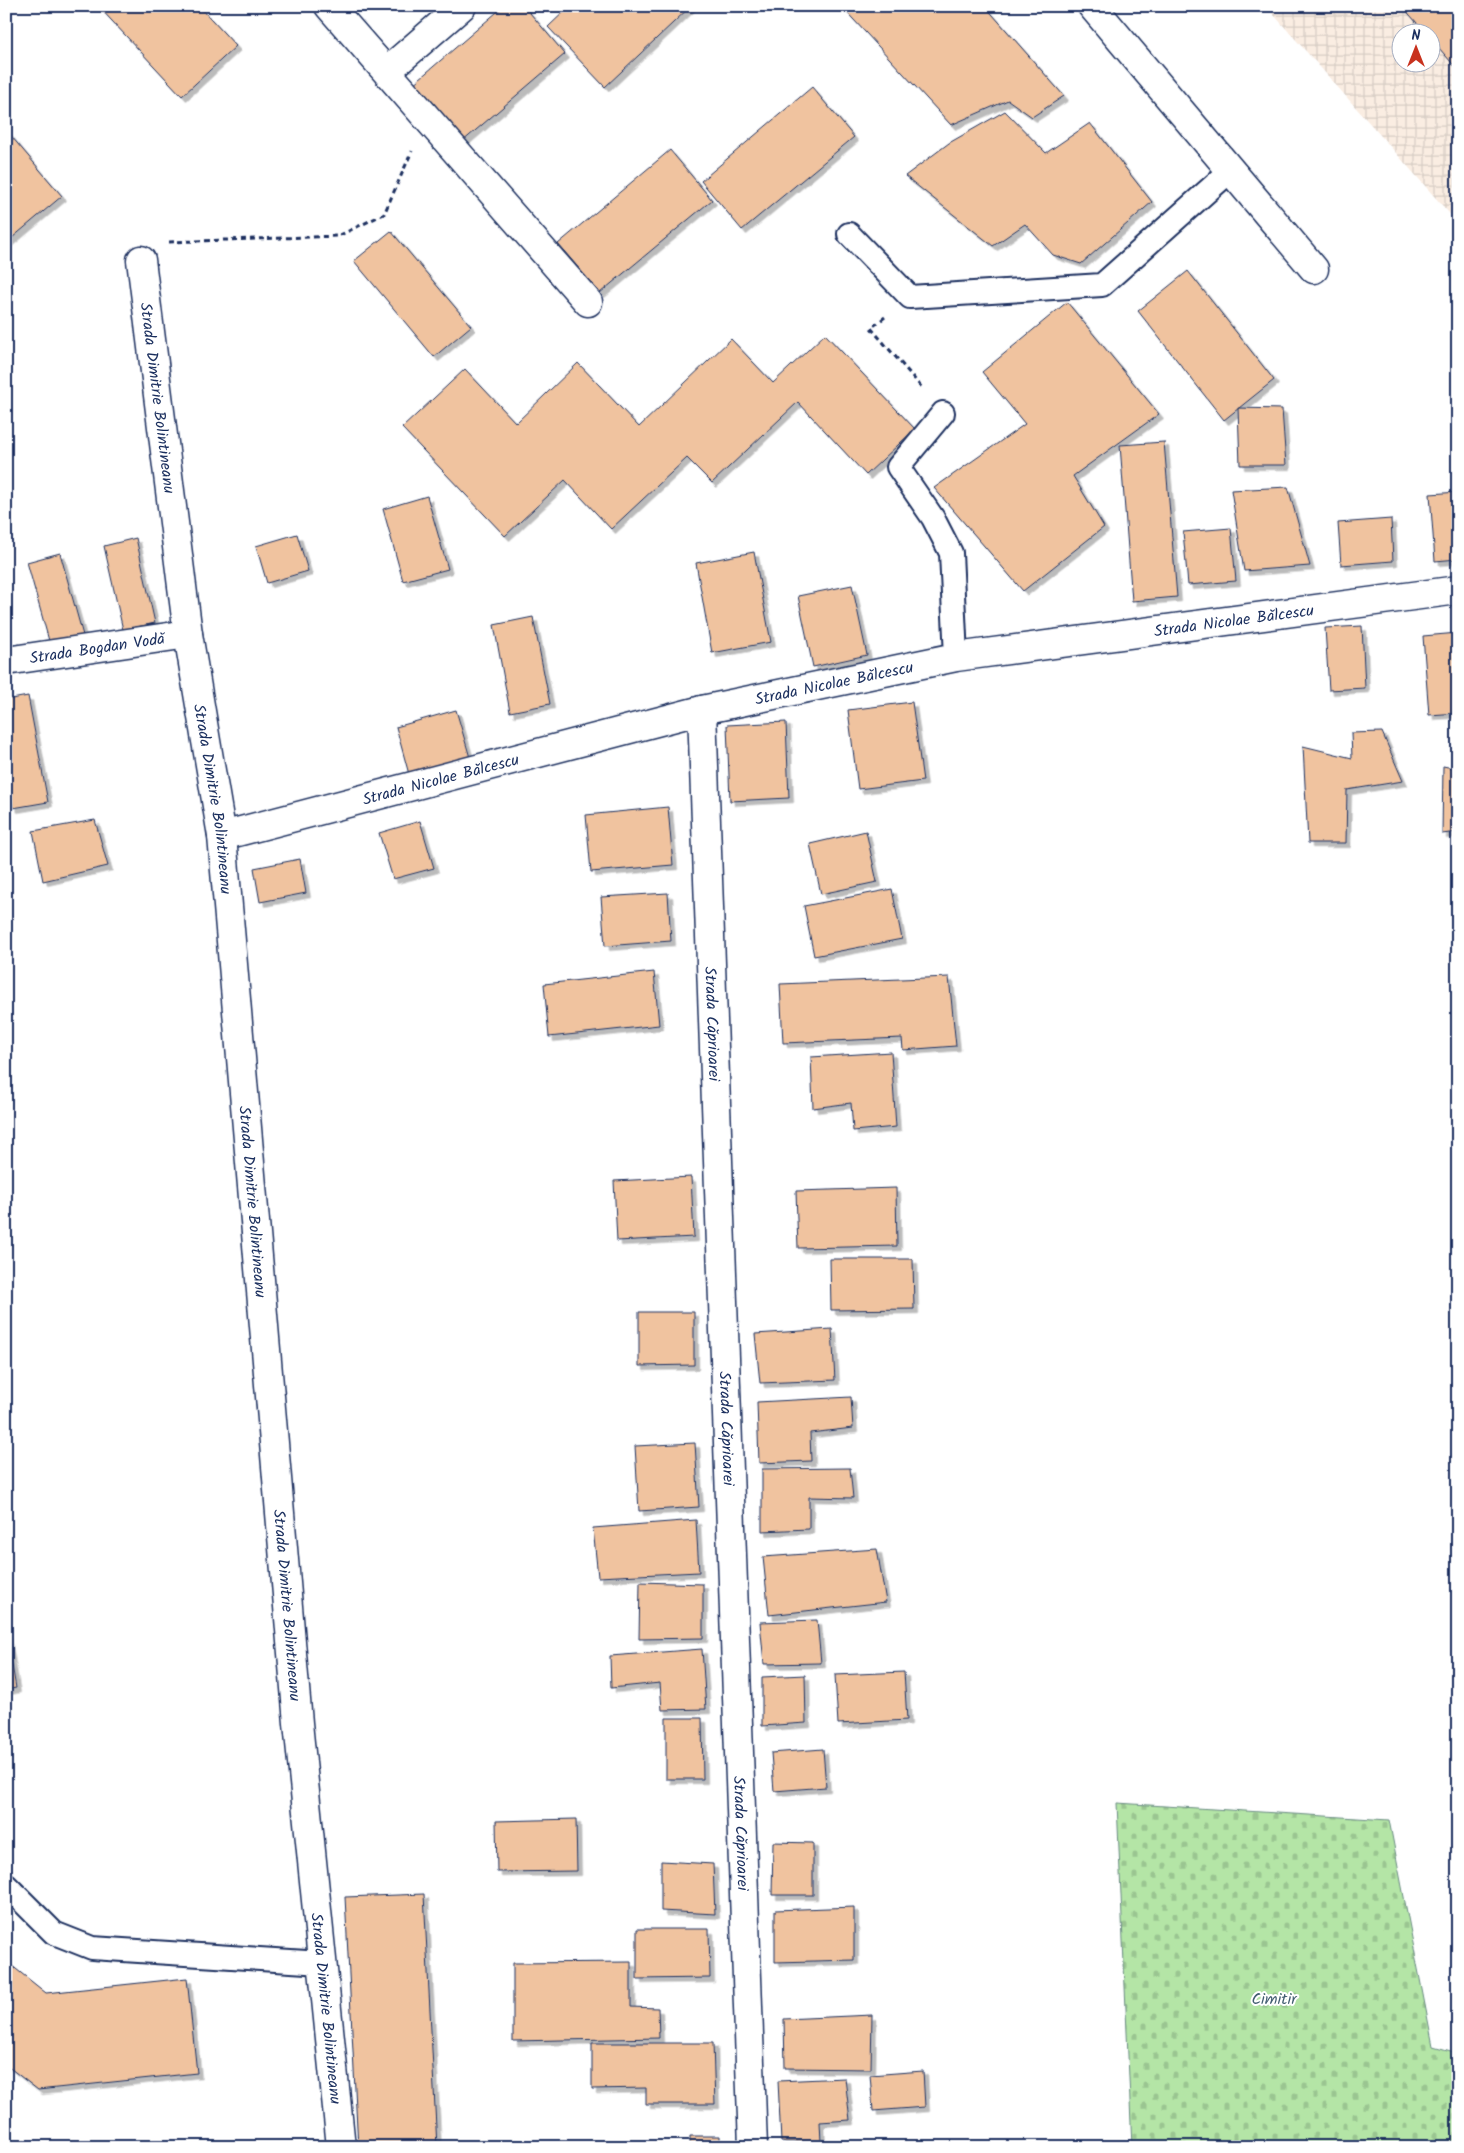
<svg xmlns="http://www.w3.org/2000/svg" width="1464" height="2153" font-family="Kalam,sans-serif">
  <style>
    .industrial { fill: url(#industrial-grid); fill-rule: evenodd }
    .cemetery { fill: url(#cemetery-stones); stroke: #688a82 }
    .building { fill: #f0c39f; stroke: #1b2f5e; filter: url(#shadow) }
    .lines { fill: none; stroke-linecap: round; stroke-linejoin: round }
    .service-casing { stroke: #1b2f5e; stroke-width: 26 }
    .minor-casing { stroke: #1b2f5e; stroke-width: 31 }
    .path { stroke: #1b2f5e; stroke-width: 3; stroke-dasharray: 5 4; stroke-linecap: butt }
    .service { stroke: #fff; stroke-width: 22 }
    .minor { stroke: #fff; stroke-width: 28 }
    .labels { text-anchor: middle; stroke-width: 4; stroke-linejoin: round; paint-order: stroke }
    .street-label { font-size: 16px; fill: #1b2f5e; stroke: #fff }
    .park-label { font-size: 16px; fill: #415c70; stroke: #fff }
  </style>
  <defs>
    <pattern id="industrial-grid" width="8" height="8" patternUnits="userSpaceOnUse" patternTransform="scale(1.25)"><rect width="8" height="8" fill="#faede2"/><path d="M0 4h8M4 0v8" fill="none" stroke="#d6ccc4"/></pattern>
    <pattern id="cemetery-stones" width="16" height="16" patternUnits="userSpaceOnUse" patternTransform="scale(1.25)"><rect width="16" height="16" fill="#b4e5a6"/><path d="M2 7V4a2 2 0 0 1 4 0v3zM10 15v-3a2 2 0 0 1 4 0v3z" fill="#9ac591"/></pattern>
    <filter id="shadow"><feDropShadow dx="4.5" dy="4.5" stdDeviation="0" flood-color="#0004"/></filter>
  </defs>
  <rect width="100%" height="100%" fill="#fff"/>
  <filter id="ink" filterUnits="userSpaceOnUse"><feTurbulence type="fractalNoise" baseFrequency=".02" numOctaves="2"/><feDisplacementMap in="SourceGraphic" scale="10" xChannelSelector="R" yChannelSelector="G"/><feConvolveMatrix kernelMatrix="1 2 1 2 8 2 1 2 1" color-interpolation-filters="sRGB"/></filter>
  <g filter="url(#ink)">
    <!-- industrial -->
    <path class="industrial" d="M1266,6H1458V222L1449,213ZM1402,32H1432V62H1402Z"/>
    <!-- cemetery -->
    <path class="cemetery" d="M1117,1803L1389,1820L1433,2046L1458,2053V2147H1132Z"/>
    <!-- building -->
    <path class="building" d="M98,6H199L236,46L182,96Z
      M504,6H524L565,54L462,142L412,85Z
      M570,6H691L605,87L548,27Z
      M841,6H985L1064,96L1032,117L1008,100L951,125Z
      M1402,6H1458V70L1432,40V32H1425Z
      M812,87L854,137L742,230L701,181Z
      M1005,111L1046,153L1090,123L1152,202L1081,264L1053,255L1025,224L993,246L905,176L949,143Z
      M6,130L62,196L6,243Z
      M670,150L712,200L600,293L558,244Z
      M391,231L471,326L434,357L354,261Z
      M1188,271L1274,380L1224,420L1138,311Z
      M1067,302L1159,414L1073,476L1104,527L1023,591L934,488L1025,424L982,372Z
      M825,334L915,429L866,475L798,402L712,483L687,458L611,529L565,480L505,536L402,428L465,369L516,423L578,363L639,427L731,339L773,383Z
      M1238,408L1282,409L1286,465H1240Z
      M1164,442L1177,597L1132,601L1120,445Z
      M1288,487L1310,566L1244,571L1231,490Z
      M1458,492V559L1435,561L1430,494Z
      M427,496L448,569L403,581L383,509Z
      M1391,519L1393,561L1341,565L1338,523Z
      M1231,528L1236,581L1188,585L1183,532Z
      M297,534L308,571L267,583L256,546Z
      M136,538L155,623L123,630L104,546Z
      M754,552L771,642L712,653L696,563Z
      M60,553L84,639L51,648L27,562Z
      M852,585L867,655L813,667L798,596Z
      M533,617L550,704L510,712L494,625Z
      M1362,626L1365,688L1329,690L1325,628Z
      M1458,633V713L1429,715L1423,636Z
      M28,696L48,802L13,808L6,774V700Z
      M912,702L923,781L858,789L848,710Z
      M456,710L471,761L410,778L396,727Z
      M786,722L789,798L730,801L727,725Z
      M1382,732L1403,781L1347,790L1346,843H1308L1303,746L1352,758L1351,733Z
      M1443,766L1458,769V832L1442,834Z
      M668,807L673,865L591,872L586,815Z
      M95,820L108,866L43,881L33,831Z
      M420,821L434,868L393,879L379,833Z
      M866,831L877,882L821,894L810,844Z
      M300,859L306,893L260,902L254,868Z
      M892,889L902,939L814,956L804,906Z
      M668,893L671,941L605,946L601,897Z
      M654,972L659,1025L549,1037L544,984Z
      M949,977L956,1046L903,1050L902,1038L783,1043L780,984Z
      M891,1052L896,1127L853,1131L851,1103L813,1108L811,1057Z
      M691,1177L694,1237L617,1241L614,1181Z
      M896,1188L897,1246L798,1248L796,1191Z
      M830,1259H913L914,1309L831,1310Z
      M639,1312H694V1365L639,1366Z
      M832,1329L835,1380L760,1383L755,1334Z
      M851,1397L853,1428L810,1433L811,1461L759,1463L757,1402Z
      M695,1443L699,1507L639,1511L635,1446Z
      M850,1468L853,1498L809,1497V1529L762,1531V1469Z
      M696,1520L699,1572L598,1577L593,1528Z
      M877,1549L886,1602L769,1615L763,1557Z
      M640,1582L703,1584V1638L639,1639Z
      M817,1620L821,1663L764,1664L760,1622Z
      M6,1630L16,1688L6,1690Z
      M702,1649L706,1709L662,1710L660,1683L611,1688L610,1656Z
      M904,1672L907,1720L838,1724L835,1675Z
      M805,1675L806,1723L762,1726V1677Z
      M666,1718H702L703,1779H666Z
      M823,1749L826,1787L774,1791L771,1753Z
      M576,1819L577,1871L497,1872L496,1821Z
      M773,1842L813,1843V1895H772Z
      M661,1861L713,1864L715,1914L661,1911Z
      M424,1894L437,2147H358L345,1897Z
      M854,1907V1960L775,1962V1910Z
      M637,1929H709L710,1978L637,1979Z
      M6,1961L46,1993L187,1978L197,2073L38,2090L6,2065Z
      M631,1962V2007L658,2008L659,2038L513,2041V1963Z
      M872,2015L871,2069L785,2068L784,2019Z
      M592,2043H713L715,2104H646V2088L592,2089Z
      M923,2071L925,2107L873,2111L870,2075Z
      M845,2078L850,2120L820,2122L821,2142H781L778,2081Z
      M690,2136H720V2147H690Z"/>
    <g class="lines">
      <!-- service casing -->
      <g class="service-casing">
        <path id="service" d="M849,234L910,297L1102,285L1230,171
          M943,413L898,467L933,518L951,553L956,657
          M6,1885L54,1933L92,1948L322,1963"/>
      </g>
      <!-- minor casing -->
      <g class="minor-casing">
        <g id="minor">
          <path d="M329,6L588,302"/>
          <path d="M1092,6L1314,269"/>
          <path d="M387,71L462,6"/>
          <path id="s1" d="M141,260L188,634L222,836L298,1723L341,2147"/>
          <path id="s2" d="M6,661L188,634"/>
          <path id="s3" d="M702,710L753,2147"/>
          <path id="s4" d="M222,836L702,710L956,657L1458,590"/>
        </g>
      </g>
      <!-- path -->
      <path class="path" d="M169,242L338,236L384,214L412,151
        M885,317L871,328L923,389"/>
      <!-- service -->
      <use href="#service" class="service"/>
      <!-- minor -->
      <use href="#minor" class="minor"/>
    </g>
  </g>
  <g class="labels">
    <!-- street labels -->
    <g class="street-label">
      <text dy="6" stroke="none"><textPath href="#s1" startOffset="139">Strada Dimitrie Bolintineanu</textPath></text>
      <text dy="6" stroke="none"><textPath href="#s4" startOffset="1036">Strada Nicolae Bălcescu</textPath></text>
      <text dy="6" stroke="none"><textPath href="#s2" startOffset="92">Strada Bogdan Vodă</textPath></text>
      <text dy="6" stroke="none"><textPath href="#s4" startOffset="631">Strada Nicolae Bălcescu</textPath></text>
      <text dy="6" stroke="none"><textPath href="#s4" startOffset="226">Strada Nicolae Bălcescu</textPath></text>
      <text dy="6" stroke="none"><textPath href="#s1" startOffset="544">Strada Dimitrie Bolintineanu</textPath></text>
      <text dy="6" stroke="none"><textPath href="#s3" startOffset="314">Strada Căprioarei</textPath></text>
      <text dy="6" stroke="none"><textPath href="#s1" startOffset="949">Strada Dimitrie Bolintineanu</textPath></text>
      <text dy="6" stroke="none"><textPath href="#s3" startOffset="719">Strada Căprioarei</textPath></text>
      <text dy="6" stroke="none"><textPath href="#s1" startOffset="1354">Strada Dimitrie Bolintineanu</textPath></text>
      <text dy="6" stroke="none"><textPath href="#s3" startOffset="1124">Strada Căprioarei</textPath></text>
      <text dy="6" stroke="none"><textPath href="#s1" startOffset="1759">Strada Dimitrie Bolintineanu</textPath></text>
    </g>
    <!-- park labels -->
    <g class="park-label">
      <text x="1274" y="2004">Cimitir</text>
    </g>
  </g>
  <!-- margin -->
  <rect width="1464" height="2153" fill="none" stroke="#fff" stroke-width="25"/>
  <rect x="12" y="12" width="1439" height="2128" fill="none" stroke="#1b2f5e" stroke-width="2" filter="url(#ink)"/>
  <!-- north arrow -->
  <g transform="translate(1416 48)"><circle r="24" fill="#ffffff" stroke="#a4acbf"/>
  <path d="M0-4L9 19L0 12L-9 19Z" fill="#c8321e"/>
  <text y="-8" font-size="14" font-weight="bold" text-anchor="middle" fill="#1b2f5e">N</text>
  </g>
</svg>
